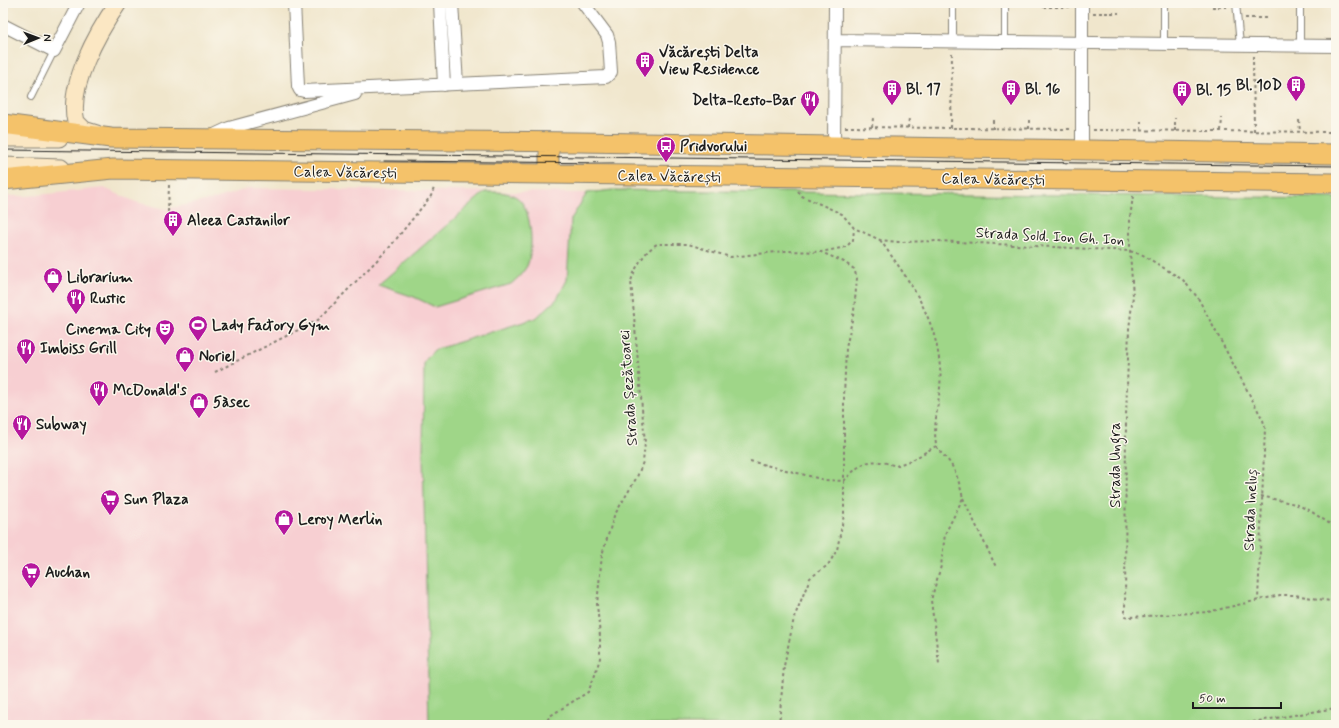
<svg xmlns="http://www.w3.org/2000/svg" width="1339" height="728" font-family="Mynerve,sans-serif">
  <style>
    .built { fill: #f7cfd2 }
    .green { fill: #9fd688; stroke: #5e7952 }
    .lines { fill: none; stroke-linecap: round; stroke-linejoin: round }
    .lane-casing { stroke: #868174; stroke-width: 8 }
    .street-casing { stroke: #868174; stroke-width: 14 }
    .secondary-casing { stroke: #868174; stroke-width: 19 }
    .primary-casing { stroke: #868174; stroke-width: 21 }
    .path { stroke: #868174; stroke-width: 2; stroke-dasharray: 3 3; stroke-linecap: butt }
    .lane { stroke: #fff; stroke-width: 6 }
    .street { stroke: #fff; stroke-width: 12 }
    .secondary { stroke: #fbe7c3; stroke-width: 17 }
    .primary { stroke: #f4c26a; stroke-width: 19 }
    .tram { stroke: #1c1c1c; stroke-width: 1 }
    .labels { text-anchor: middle; stroke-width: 3; stroke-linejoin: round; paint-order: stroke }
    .poi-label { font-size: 15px; font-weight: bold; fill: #1c1c1c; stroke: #fbf7ec; text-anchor: start }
    .street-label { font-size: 15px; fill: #1c1c1c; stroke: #fbf7ec }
  </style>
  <rect width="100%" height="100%" fill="#fbf7ec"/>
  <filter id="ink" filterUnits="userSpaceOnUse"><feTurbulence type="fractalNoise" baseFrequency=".025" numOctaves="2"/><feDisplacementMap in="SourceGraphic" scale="8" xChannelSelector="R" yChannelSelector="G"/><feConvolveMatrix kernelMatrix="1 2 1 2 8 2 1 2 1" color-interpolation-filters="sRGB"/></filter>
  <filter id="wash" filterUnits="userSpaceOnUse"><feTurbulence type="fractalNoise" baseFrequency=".012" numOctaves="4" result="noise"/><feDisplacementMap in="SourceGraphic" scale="16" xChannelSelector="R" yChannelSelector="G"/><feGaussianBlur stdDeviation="0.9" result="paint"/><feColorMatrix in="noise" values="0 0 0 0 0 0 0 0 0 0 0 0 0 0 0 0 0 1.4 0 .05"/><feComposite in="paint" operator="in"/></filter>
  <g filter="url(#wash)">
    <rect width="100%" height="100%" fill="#f0e6cc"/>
    <!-- built -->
    <path class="built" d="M104,188L136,202L166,209L214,199L250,188L587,193L571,219L567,280L557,299L548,309L536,318L434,350L424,362L423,455L429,725H3V196H28Z"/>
    <!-- green -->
    <path class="green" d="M612,190L1336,198V725H429L423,455L424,362L434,350L536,318L557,299L567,280L571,219L587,193Z
      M485,192C496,192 511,191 520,200C532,213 534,250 527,266C523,273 517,279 511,284L435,307L414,297L378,285Z"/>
  </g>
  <g filter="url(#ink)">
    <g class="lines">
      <!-- lane casing -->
      <g class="lane-casing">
        <path id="lane" d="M1164,3V44
          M1236,3L1240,45
          M953,42V3
          M1005,43V3
          M1300,45V3
          M31,97L54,51"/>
      </g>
      <!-- street casing -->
      <g class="street-casing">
        <path id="street" d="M294,3L298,86L300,90L304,91L606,77L611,72L609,42L607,35L583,3
          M440,3L444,85
          M452,3L457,84
          M3,25L54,51L79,3
          M835,40L1336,46
          M212,136L229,128L355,94
          M834,147L835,3
          M1082,151V3"/>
      </g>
      <!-- secondary casing -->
      <g class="secondary-casing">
        <path id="secondary" d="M97,134L84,130L76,122C67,86 98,32 118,3
          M3,138H59
          M3,166L61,168"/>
      </g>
      <!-- primary casing -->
      <g class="primary-casing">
        <path id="primary" d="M3,124L111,138L579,142L1336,154
          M549,174V142
          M3,180L113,169L1336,183"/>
      </g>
      <!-- path -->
      <path class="path" d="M1043,7H1070
        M1212,7H1227
        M1093,13H1119
        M1245,18H1266
        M1253,56L1254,131
        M1299,120L1300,132
        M845,127L1071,129
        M872,127L873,118
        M908,128L909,118
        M951,128L952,53
        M993,129V118
        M1029,129V118
        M1093,130L1336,132
        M1141,130V118
        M1175,131V118
        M1221,131L1222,118
        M798,191L802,196L842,214L854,228L880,240L898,242L938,241L1130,251L1143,255L1183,280L1198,298L1263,420L1265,428L1258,600
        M1133,196L1130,218V251L1133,296L1129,329L1126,416L1125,616L1130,617L1208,612L1280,595H1294L1336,602
        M168,212L169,185
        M880,240C909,280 936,316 940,368C943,393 932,418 936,444C937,451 946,457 950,463C957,473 960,486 963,498L945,534L941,566L931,600L939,664
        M215,372L318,320L389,248L431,196L434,188
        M750,461L825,480L844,481C862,461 870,457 896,466L914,459L936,446
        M1261,496L1295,504L1309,510L1336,528
        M963,498L996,567
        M21,721L22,725
        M544,725L550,716L588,692L595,675L600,658V636L597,604L602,555L614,516L637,477L643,462L645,443L631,281C636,266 644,252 657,244H688L730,257L785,251L821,252L846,247L853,240L854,229
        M779,725L784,666L794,618L810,578L828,565L837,550L844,515V397L846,348L854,311L857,278L854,269L844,262L821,252
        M1235,725L1336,708"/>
      <!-- lane -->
      <use href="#lane" class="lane"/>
      <!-- street -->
      <use href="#street" class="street"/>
      <!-- secondary -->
      <use href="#secondary" class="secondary"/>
      <!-- primary -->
      <use href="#primary" class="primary"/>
      <!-- tram -->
      <path class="tram" d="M3,150L1336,166
        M384,161L614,163"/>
    </g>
  </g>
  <!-- icons -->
  <defs>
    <g id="building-pin" transform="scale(1)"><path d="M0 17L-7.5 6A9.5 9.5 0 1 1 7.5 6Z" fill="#b5179e" stroke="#fbf7ec"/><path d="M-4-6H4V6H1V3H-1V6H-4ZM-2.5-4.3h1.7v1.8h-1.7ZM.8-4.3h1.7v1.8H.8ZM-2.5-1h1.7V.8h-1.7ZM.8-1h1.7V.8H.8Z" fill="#fff"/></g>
    <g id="restaurant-pin" transform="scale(1)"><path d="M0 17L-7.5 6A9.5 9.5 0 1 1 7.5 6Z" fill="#b5179e" stroke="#fbf7ec"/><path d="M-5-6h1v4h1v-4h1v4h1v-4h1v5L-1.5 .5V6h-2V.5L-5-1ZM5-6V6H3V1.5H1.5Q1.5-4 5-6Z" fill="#fff"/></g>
    <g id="bus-pin" transform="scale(1)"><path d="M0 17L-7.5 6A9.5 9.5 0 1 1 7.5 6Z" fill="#b5179e" stroke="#fbf7ec"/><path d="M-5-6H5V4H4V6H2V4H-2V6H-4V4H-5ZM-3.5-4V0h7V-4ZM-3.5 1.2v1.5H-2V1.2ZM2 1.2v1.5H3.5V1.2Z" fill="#fff"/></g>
    <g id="shop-pin" transform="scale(1)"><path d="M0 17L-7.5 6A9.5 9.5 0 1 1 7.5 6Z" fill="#b5179e" stroke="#fbf7ec"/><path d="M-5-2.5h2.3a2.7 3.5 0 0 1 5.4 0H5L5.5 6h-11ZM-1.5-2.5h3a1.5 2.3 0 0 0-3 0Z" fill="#fff"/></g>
    <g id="stadium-pin" transform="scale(1)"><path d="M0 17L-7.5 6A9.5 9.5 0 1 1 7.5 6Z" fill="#b5179e" stroke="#fbf7ec"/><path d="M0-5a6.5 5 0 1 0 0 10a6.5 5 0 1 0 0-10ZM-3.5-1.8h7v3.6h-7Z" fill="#fff"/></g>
    <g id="theatre-pin" transform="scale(1)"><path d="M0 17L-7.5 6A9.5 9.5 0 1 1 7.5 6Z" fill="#b5179e" stroke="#fbf7ec"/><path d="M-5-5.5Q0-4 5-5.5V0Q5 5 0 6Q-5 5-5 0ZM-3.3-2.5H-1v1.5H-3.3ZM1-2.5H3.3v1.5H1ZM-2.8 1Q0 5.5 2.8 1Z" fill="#fff"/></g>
    <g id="supermarket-pin" transform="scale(1)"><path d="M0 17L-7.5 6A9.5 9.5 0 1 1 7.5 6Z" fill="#b5179e" stroke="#fbf7ec"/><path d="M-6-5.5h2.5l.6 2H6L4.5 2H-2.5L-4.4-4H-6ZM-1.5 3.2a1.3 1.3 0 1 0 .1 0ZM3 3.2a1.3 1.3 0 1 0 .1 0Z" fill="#fff"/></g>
  </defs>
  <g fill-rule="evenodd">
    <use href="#building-pin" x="645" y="61"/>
    <use href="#building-pin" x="1296" y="85"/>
    <use href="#building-pin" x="892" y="89"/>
    <use href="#building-pin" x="1011" y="89"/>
    <use href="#building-pin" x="1182" y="90"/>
    <use href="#restaurant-pin" x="810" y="100"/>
    <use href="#bus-pin" x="666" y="146"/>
    <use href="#building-pin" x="173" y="220"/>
    <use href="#shop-pin" x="53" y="277"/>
    <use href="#restaurant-pin" x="76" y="298"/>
    <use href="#stadium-pin" x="198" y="325"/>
    <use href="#theatre-pin" x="165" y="329"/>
    <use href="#restaurant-pin" x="26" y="348"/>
    <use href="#shop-pin" x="185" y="356"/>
    <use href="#restaurant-pin" x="99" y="390"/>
    <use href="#shop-pin" x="199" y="402"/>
    <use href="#restaurant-pin" x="22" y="424"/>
    <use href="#supermarket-pin" x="110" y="499"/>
    <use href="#shop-pin" x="284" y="519"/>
    <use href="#supermarket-pin" x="31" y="572"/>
  </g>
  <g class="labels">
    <!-- poi labels -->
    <g class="poi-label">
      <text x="659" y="57">Văcărești Delta<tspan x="659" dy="17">View Residence</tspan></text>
      <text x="1282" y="90" text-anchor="end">Bl. 10D</text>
      <text x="906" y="94">Bl. 17</text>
      <text x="1025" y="94">Bl. 16</text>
      <text x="1196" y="95">Bl. 15</text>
      <text x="796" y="105" text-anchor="end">Delta-Resto-Bar</text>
      <text x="680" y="151">Pridvorului</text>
      <text x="187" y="225">Aleea Castanilor</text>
      <text x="67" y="282">Librarium</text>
      <text x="90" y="303">Rustic</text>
      <text x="212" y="330">Lady Factory Gym</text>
      <text x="151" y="334" text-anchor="end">Cinema City</text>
      <text x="40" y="353">Imbiss Grill</text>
      <text x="199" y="361">Noriel</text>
      <text x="113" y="395">McDonald's</text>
      <text x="213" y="407">5àsec</text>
      <text x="36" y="429">Subway</text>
      <text x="124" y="504">Sun Plaza</text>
      <text x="298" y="524">Leroy Merlin</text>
      <text x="45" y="577">Auchan</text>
    </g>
    <!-- street labels -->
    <g class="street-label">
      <text transform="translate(345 172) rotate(1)" y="5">Calea Văcărești</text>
      <text transform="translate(669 176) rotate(1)" y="5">Calea Văcărești</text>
      <text transform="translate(993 179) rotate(1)" y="5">Calea Văcărești</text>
      <text transform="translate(1050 236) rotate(3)" y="5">Strada Sold. Ion Gh. Ion</text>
      <text transform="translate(628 388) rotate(-94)" y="5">Strada Șezătoarei</text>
      <text transform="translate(1115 465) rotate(-90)" y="5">Strada Ungra</text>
      <text transform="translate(1250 510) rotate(-88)" y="5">Strada Ineluș</text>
    </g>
  </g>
  <!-- margin -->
  <rect width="1339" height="728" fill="none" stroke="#fbf7ec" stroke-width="16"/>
  <!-- north arrow -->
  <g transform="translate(38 38) rotate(89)" stroke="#fbf7ec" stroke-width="3" paint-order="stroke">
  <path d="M0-3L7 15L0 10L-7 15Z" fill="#1c1c1c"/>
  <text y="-6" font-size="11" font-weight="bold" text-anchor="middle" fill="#1c1c1c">N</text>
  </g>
  <!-- scale -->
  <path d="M1193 702v6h88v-6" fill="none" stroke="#1c1c1c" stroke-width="2"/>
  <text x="1199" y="702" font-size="12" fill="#1c1c1c" stroke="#fbf7ec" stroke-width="3" paint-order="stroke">50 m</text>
</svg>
